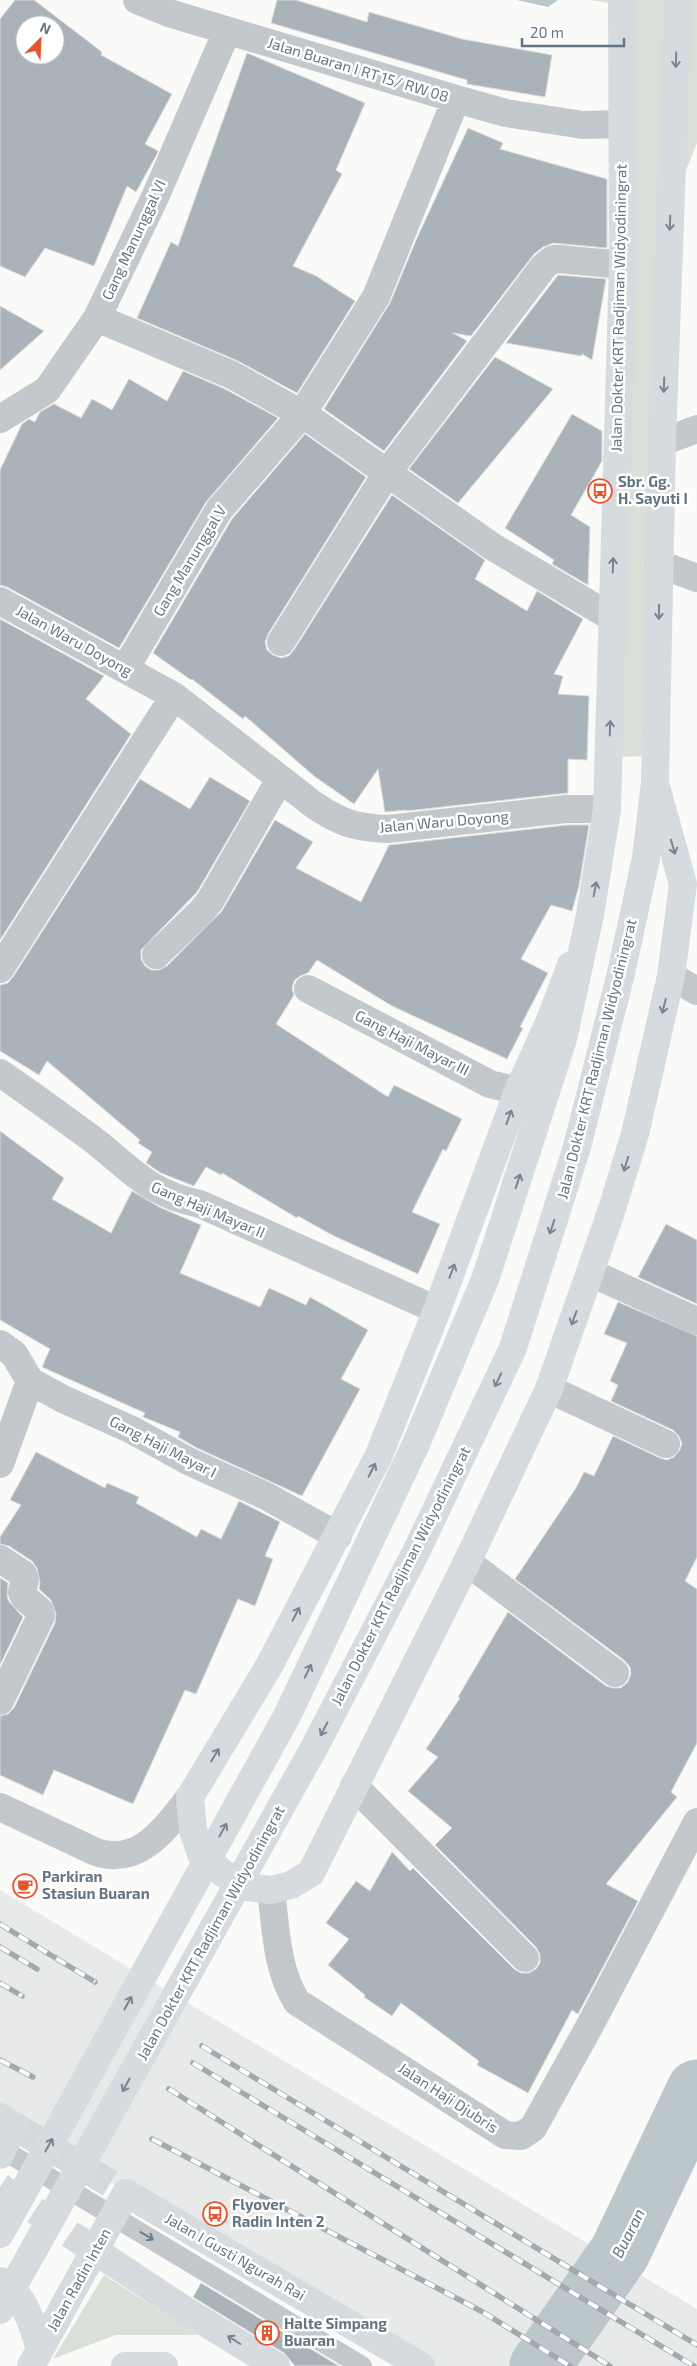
<svg xmlns="http://www.w3.org/2000/svg" width="697" height="2366" font-family="'Exo 2',sans-serif">
  <style>
    .built { fill: #e8e9e9 }
    .green { fill: #dadfd7 }
    .water { fill: #bbc7cb }
    .lines { fill: none; stroke-linecap: round; stroke-linejoin: round }
    .river { stroke: #bbc7cb; stroke-width: 61 }
    .building { fill: #aab3b9; stroke: #dcdcda; fill-rule: evenodd }
    .primary-tunnel { stroke: #d5d9db; stroke-width: 28; stroke-dasharray: 28 14; stroke-linecap: butt }
    .lane { stroke: #c3c8cc; stroke-width: 20 }
    .street { stroke: #c3c8cc; stroke-width: 28 }
    .secondary { stroke: #d6dbdf; stroke-width: 28 }
    .primary { stroke: #d6dbdf; stroke-width: 28 }
    .rail-casing { stroke: #a2aab0; stroke-width: 5.5 }
    .rail { stroke: #fff; stroke-width: 4; stroke-dasharray: 11; stroke-linecap: butt }
    .oneway { stroke: #768591 }
    .oneway2 { stroke: #6a7a87 }
    .labels { text-anchor: middle; stroke-width: 5; stroke-linejoin: round; paint-order: stroke }
    .street-label { font-size: 15px; fill: #657683; stroke: #fff }
    .poi-label { font-size: 15px; font-weight: bold; fill: #657683; stroke: #fff; text-anchor: start }
    .water-label { font-size: 16px; font-style: italic; fill: #60757c; stroke: #fff }
  </style>
  <rect width="100%" height="100%" fill="#fafaf8"/>
  <!-- built -->
  <path class="built" d="M0,1890L697,2309V2366H422L0,2117Z"/>
  <!-- green -->
  <path class="green" d="M591,0H697V143L670,210L657,756L609,757L622,5Z
    M104,2275L198,2335H115L53,2359Z"/>
  <!-- water -->
  <path class="water" d="M517,0H558L548,7Z"/>
  <g class="lines">
    <!-- river -->
    <path class="river" d="M540,2366L620,2252L697,2090"/>
  </g>
  <!-- building -->
  <path class="building" d="M15,0H34L102,52L101,55L172,94L145,144L158,151L157,154L136,192L127,186L94,266L45,248L25,277L0,266V19ZM25,25H55V55H25Z
    M277,0H296L367,22L369,12L462,39L552,55L545,97L467,84V80L271,23Z
    M247,53L365,103L336,170L342,174L293,266L316,276L355,301L297,393L238,361L137,318L171,242L178,246Z
    M468,128L503,143L500,149L607,179V248L553,243L543,247L534,254L471,336L453,333L467,341L384,451L324,409L390,303L417,238Z
    M558,275L606,279L592,360L582,354L581,356L506,343Z
    M0,306L44,331L0,370Z
    M495,357L553,389L458,503L409,469Z
    M183,371L225,389L278,418L206,502L119,648L7,587L0,585V470L22,424L29,419L35,422L40,412L54,404L81,418L92,399L112,410L129,379L167,401Z
    M572,414L602,431V461L571,515L590,527L588,585L552,564L554,560L505,528Z
    M305,434L366,477L268,634L265,642L267,650L273,655L281,658L289,656L294,650L392,495L485,560L475,579L527,611L537,591L583,619L554,674L563,676L558,694L589,696L587,760L568,759V793L406,811L407,810L385,812L378,769L354,804L314,776L245,716L243,719L192,679L191,680L153,653L232,519Z
    M0,619L104,676L86,699L131,734L0,940Z
    M210,777L250,801L197,892L141,950V959L145,966L151,970H159L167,966L222,911L275,820L313,842L296,868L361,902L389,845L567,825H589L579,886L572,911L551,905L521,959L548,973L520,1027L523,1028L507,1059L392,1006L317,960L308,973L300,976L294,981L292,989L294,995L276,1024L388,1097L394,1085L462,1119L446,1151L443,1149L412,1212L440,1224L418,1274L334,1236L298,1216L297,1218L222,1173L221,1175L206,1167L194,1186L161,1173L146,1163L152,1152L138,1143L140,1140L47,1061L39,1075L0,1051V985L8,983L13,977L140,779L190,809Z
    M0,1131L64,1178L52,1199L111,1233L132,1191L159,1207L201,1225L180,1273L260,1307L269,1288L306,1305L310,1297L368,1330L341,1379L360,1389L302,1496L197,1448L178,1437L180,1432L143,1417L145,1413L42,1367L50,1349L0,1320Z
    M666,1224L697,1240V1304L638,1277Z
    M618,1302L697,1336V1557L685,1581L697,1589V1743L671,1792L677,1797L606,1884L638,1901L578,2014L572,2010L528,2093L477,2065L479,2061L401,2003L392,2016L364,1997L365,1995L328,1965L349,1939L326,1923L356,1881L370,1891L392,1852L410,1871L413,1868L514,1969L521,1973H529L536,1969L540,1963V1954L536,1947L435,1845L452,1828L408,1791L438,1757L426,1749L460,1698L458,1697L508,1612L606,1686L613,1688H621L628,1682L631,1674L630,1667L624,1660L515,1579L576,1488L584,1472L594,1476L613,1436L660,1458L667,1460L674,1457L680,1450L682,1443L679,1436L673,1430L611,1401L618,1385L610,1381L627,1343L604,1334Z
    M36,1452L105,1488L107,1483L139,1497L136,1503L197,1537L201,1529L221,1539L239,1501L280,1522L265,1556L273,1559L255,1606L238,1599L196,1694L185,1690L133,1804L54,1770L43,1795L0,1775V1716L8,1714L14,1708L55,1623L56,1614L51,1600L39,1589L40,1582L37,1568L32,1561L9,1546L0,1544V1537L21,1505L10,1500Z
    M0,1578L8,1583L7,1597L10,1603L23,1617L0,1665Z
    M201,2283L339,2366H295L284,2353L193,2297Z"/>
  <g class="lines">
    <!-- primary-tunnel -->
    <path class="primary-tunnel" d="M14,2126L126,2193
      M0,2187L94,2250"/>
    <!-- lane -->
    <path class="lane" d="M0,2148L362,2366"/>
    <!-- street -->
    <path class="street" d="M456,99L506,113L583,125L622,124
      M97,318L232,375L309,418L493,547L611,617
      M0,419L47,390L97,318L156,195L227,31
      M662,442L697,429
      M659,564L697,578
      M0,601L174,696L314,805C341,823 356,828 388,829L566,809H607
      M281,642L387,473L544,266L553,259H559L623,265
      M125,669L219,510L302,414L376,297L456,99L169,13L137,0
      M156,955L200,913L210,901L280,779
      M0,969L174,696
      M671,976L697,991
      M308,989L490,1084L518,1091
      M0,1073C31,1094 61,1116 91,1138C131,1169 147,1193 200,1204L437,1310
      M591,1273L697,1321
      M0,1344L14,1354L30,1381L63,1399L132,1430L190,1462L266,1496L338,1536
      M549,1389L666,1444
      M0,1464L30,1381
      M0,1559L23,1574L25,1579L22,1592L24,1597L40,1611L41,1616L0,1701
      M467,1562L615,1673
      M354,1786L525,1958
      M0,1807L96,1852C140,1867 166,1827 190,1797
      M271,1890C276,1928 276,1969 297,2002L505,2135L521,2136L533,2128L588,2029L697,1822"/>
    <!-- secondary -->
    <path class="secondary" d="M571,965L551,1018L518,1091L437,1310L378,1457L269,1666L190,1797L193,1830L201,1854L224,1874L247,1887L271,1890L291,1885L311,1873L467,1562L549,1389L611,1212L635,1134L671,976L683,884L655,783
      M0,2155L14,2126
      M0,2281C24,2291 33,2327 40,2349
      M31,2366L126,2193"/>
    <!-- primary -->
    <path class="primary" d="M0,2117L14,2126
      M126,2193L421,2366
      M0,2234L287,1716L416,1444L486,1277L563,1039L590,915L607,809L623,265L622,0
      M94,2250L183,2309L276,2366
      M0,2310L315,1746L416,1552L513,1348L577,1147L621,973L646,858L655,783L662,442L678,0
      M125,2366H164"/>
    <!-- rail casing -->
    <g class="rail-casing">
      <path id="rail" d="M0,1924L95,1982
        M0,1947L37,1969
        M0,1983L22,1996
        M202,2046L697,2345
        M0,2060L33,2077
        M193,2063L694,2366
        M169,2089L610,2366
        M152,2139L481,2311L570,2366"/>
    </g>
    <!-- rail -->
    <use href="#rail" class="rail"/>
  </g>
  <!-- one-way arrows -->
  <defs><path id="oneway-shaft" d="M-6 0H5M1.5-3L5.5 0L1.5 3" fill="none" stroke-width="1.6" stroke-linecap="round" stroke-linejoin="round" transform="scale(1.25)"/></defs>
  <g class="oneway">
    <use href="#oneway-shaft" transform="translate(676 60) rotate(92)"/>
    <use href="#oneway-shaft" transform="translate(670 223) rotate(92)"/>
    <use href="#oneway-shaft" transform="translate(664 385) rotate(92)"/>
    <use href="#oneway-shaft" transform="translate(613 565) rotate(-88)"/>
    <use href="#oneway-shaft" transform="translate(659 612) rotate(91)"/>
    <use href="#oneway-shaft" transform="translate(610 728) rotate(-88)"/>
    <use href="#oneway-shaft" transform="translate(673 847) rotate(74)"/>
    <use href="#oneway-shaft" transform="translate(595 889) rotate(-79)"/>
    <use href="#oneway-shaft" transform="translate(664 1006) rotate(104)"/>
    <use href="#oneway-shaft" transform="translate(509 1117) rotate(-70)"/>
    <use href="#oneway-shaft" transform="translate(626 1164) rotate(107)"/>
    <use href="#oneway-shaft" transform="translate(518 1181) rotate(-72)"/>
    <use href="#oneway-shaft" transform="translate(552 1227) rotate(108)"/>
    <use href="#oneway-shaft" transform="translate(452 1271) rotate(-69)"/>
    <use href="#oneway-shaft" transform="translate(574 1318) rotate(110)"/>
    <use href="#oneway-shaft" transform="translate(498 1380) rotate(115)"/>
    <use href="#oneway-shaft" transform="translate(372 1470) rotate(-63)"/>
    <use href="#oneway-shaft" transform="translate(296 1614) rotate(-62)"/>
    <use href="#oneway-shaft" transform="translate(308 1671) rotate(-64)"/>
    <use href="#oneway-shaft" transform="translate(324 1729) rotate(118)"/>
    <use href="#oneway-shaft" transform="translate(215 1755) rotate(-59)"/>
    <use href="#oneway-shaft" transform="translate(223 1830) rotate(-61)"/>
    <use href="#oneway-shaft" transform="translate(128 2003) rotate(-61)"/>
    <use href="#oneway-shaft" transform="translate(126 2085) rotate(119)"/>
    <use href="#oneway-shaft" transform="translate(49 2145) rotate(-61)"/>
    <use href="#oneway-shaft" transform="translate(234 2340) rotate(-148)"/>
  </g>
  <use class="oneway2" href="#oneway-shaft" transform="translate(147 2236) rotate(31)"/>
  <!-- icons -->
  <defs>
    <g id="bus-ring" transform="scale(1.25)"><circle r="9.5" fill="#fff" stroke="#e4572e" stroke-width="1.5"/><path d="M-5-6H5V4H4V6H2V4H-2V6H-4V4H-5ZM-3.5-4V0h7V-4ZM-3.5 1.2v1.5H-2V1.2ZM2 1.2v1.5H3.5V1.2Z" fill="#e4572e"/></g>
    <g id="cafe-ring" transform="scale(1.25)"><circle r="9.5" fill="#fff" stroke="#e4572e" stroke-width="1.5"/><path d="M-5.5-4.5H6V0H3Q3 3.5 0 3.5H-2.5Q-5.5 3.5-5.5 0ZM3-3.2v2h1.7v-2ZM-6 4.5H4V6H-6Z" fill="#e4572e"/></g>
    <g id="building-ring" transform="scale(1.25)"><circle r="9.5" fill="#fff" stroke="#e4572e" stroke-width="1.5"/><path d="M-4-6H4V6H1V3H-1V6H-4ZM-2.5-4.3h1.7v1.8h-1.7ZM.8-4.3h1.7v1.8H.8ZM-2.5-1h1.7V.8h-1.7ZM.8-1h1.7V.8H.8Z" fill="#e4572e"/></g>
  </defs>
  <g fill-rule="evenodd">
    <use href="#bus-ring" x="600" y="491"/>
    <use href="#cafe-ring" x="25" y="1886"/>
    <use href="#bus-ring" x="215" y="2214"/>
    <use href="#building-ring" x="267" y="2333"/>
  </g>
  <g class="labels">
    <!-- street labels -->
    <g class="street-label">
      <text transform="translate(358 70) rotate(17)" y="5">Jalan Buaran I RT 15/ RW 08</text>
      <text transform="translate(134 240) rotate(-65)" y="5">Gang Manunggal VI</text>
      <text transform="translate(619 308) rotate(-89)" y="5">Jalan Dokter KRT Radjiman Widyodiningrat</text>
      <text transform="translate(190 561) rotate(-59)" y="5">Gang Manunggal V</text>
      <text transform="translate(74 641) rotate(29)" y="5">Jalan Waru Doyong</text>
      <text transform="translate(444 822) rotate(-5)" y="5">Jalan Waru Doyong</text>
      <text transform="translate(412 1043) rotate(27)" y="5">Gang Haji Mayar III</text>
      <text transform="translate(597 1059) rotate(-76)" y="5">Jalan Dokter KRT Radjiman Widyodiningrat</text>
      <text transform="translate(208 1210) rotate(23)" y="5">Gang Haji Mayar II</text>
      <text transform="translate(163 1447) rotate(27)" y="5">Gang Haji Mayar I</text>
      <text transform="translate(401 1576) rotate(-63)" y="5">Jalan Dokter KRT Radjiman Widyodiningrat</text>
      <text transform="translate(211 1933) rotate(-61)" y="5">Jalan Dokter KRT Radjiman Widyodiningrat</text>
      <text transform="translate(448 2098) rotate(33)" y="5">Jalan Haji Djubris</text>
      <text transform="translate(235 2257) rotate(30)" y="5">Jalan I Gusti Ngurah Rai</text>
      <text transform="translate(79 2280) rotate(-61)" y="5">Jalan Radin Inten</text>
    </g>
    <!-- poi labels -->
    <g class="poi-label">
      <text x="618" y="487">Sbr. Gg.<tspan x="618" dy="17">H. Sayuti I</tspan></text>
      <text x="42" y="1882">Parkiran<tspan x="42" dy="17">Stasiun Buaran</tspan></text>
      <text x="232" y="2210">Flyover<tspan x="232" dy="17">Radin Inten 2</tspan></text>
      <text x="284" y="2329">Halte Simpang<tspan x="284" dy="17">Buaran</tspan></text>
    </g>
    <!-- water labels -->
    <g class="water-label">
      <text transform="translate(628 2233) rotate(-63)" y="6">Buaran</text>
    </g>
  </g>
  <!-- north arrow -->
  <g transform="translate(40 40) rotate(24)"><circle r="24" fill="#ffffff" stroke="#c1c8cd"/>
  <path d="M0-4L9 19L0 12L-9 19Z" fill="#e4572e"/>
  <text y="-8" font-size="14" font-weight="bold" text-anchor="middle" fill="#657683">N</text>
  </g>
  <!-- scale -->
  <path d="M522 38v8h102v-8" fill="none" stroke="#657683" stroke-width="2.5"/>
  <text x="530" y="38" font-size="15" fill="#657683" stroke="#ffffff" stroke-width="4" paint-order="stroke">20 m</text>
</svg>
